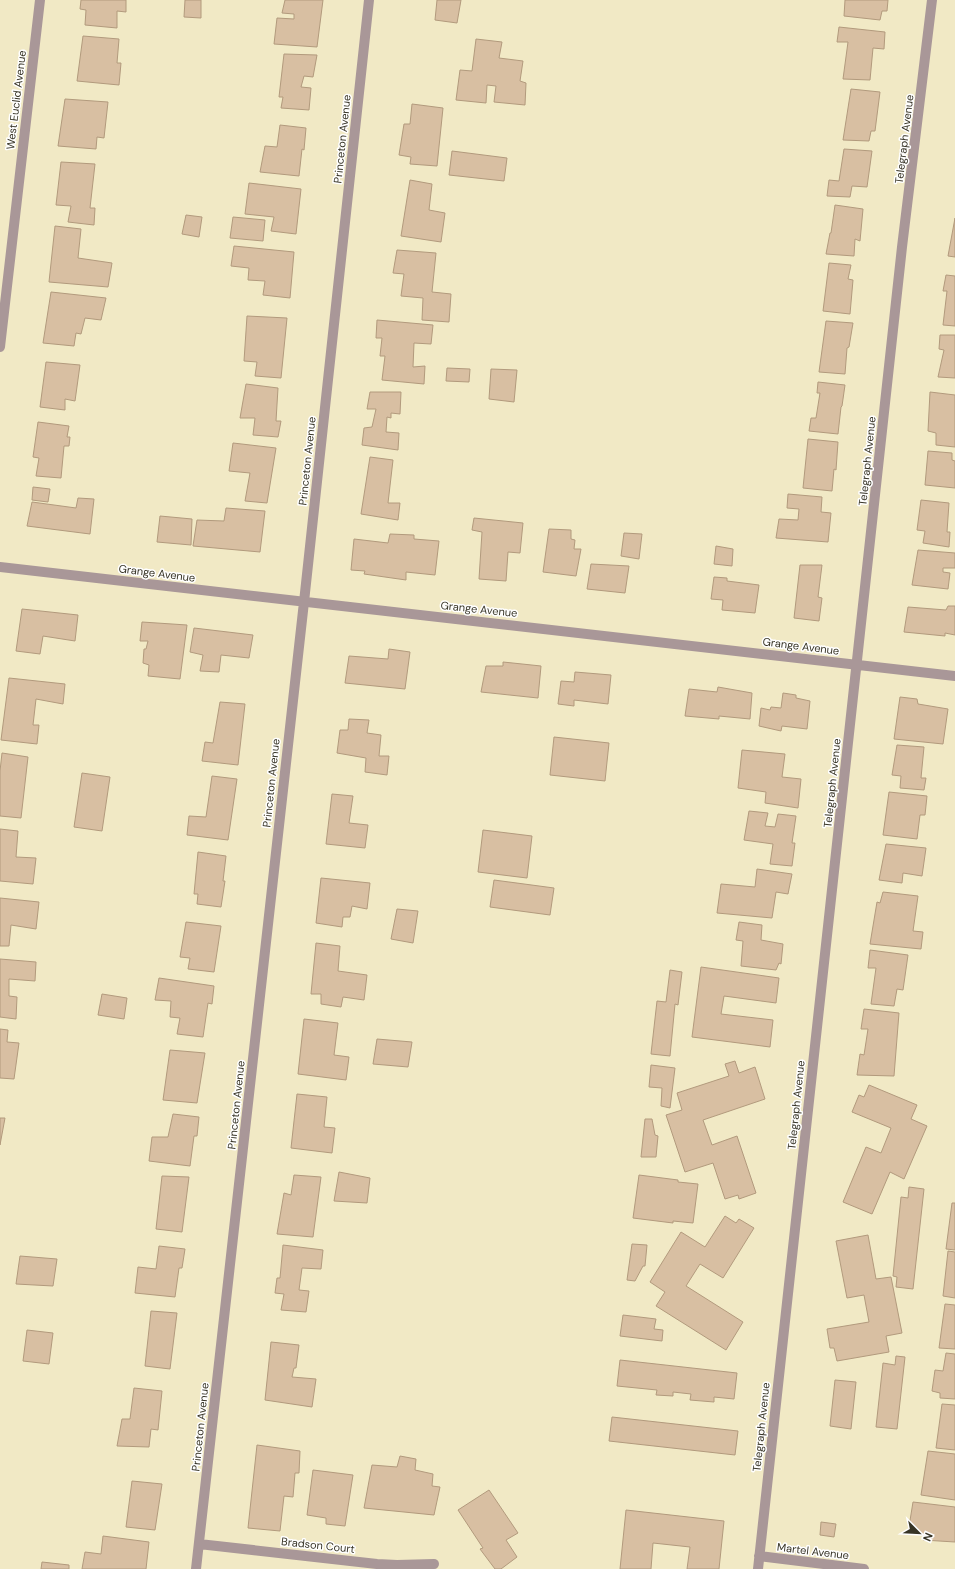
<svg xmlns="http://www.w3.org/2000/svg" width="955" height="1569" font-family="'DM Sans',sans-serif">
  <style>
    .building { fill: #d8bfa2; stroke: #b29a7d }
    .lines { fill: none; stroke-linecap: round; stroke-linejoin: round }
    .street { stroke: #a99798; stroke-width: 10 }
    .labels { text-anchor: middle; stroke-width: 3; stroke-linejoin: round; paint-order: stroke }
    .street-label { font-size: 11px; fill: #373426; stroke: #fff }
  </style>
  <rect width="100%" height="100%" fill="#f1e9c5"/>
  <!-- building -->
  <path class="building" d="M81,0H126V12L117,11V28L85,25L86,10L80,9Z
    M185,0H201V18L184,17Z
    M285,0H323L317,47L274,44L277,18L294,19V14L282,13Z
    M437,0H461L457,23L435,20Z
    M845,0H888L887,11H882L880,20L844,16Z
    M839,27L885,32L884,49L873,48L870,80L843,79L848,42H837Z
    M83,36L119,39L117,63H121L119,85L77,81Z
    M476,39L502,42L499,58L523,61L520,81L526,83L525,105L494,102L496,86L487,85L486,103L456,100L460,70L472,71Z
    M284,54L317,55L313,77L304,76L301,87L311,88L309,110L281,108L283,97H279Z
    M851,89L880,92L875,131H871L869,141L843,140Z
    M65,99L108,102L104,138L97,137L96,149L58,146Z
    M412,104L443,108L437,166L410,164L411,157L399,155L404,124H410Z
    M280,125L306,128L304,150L302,149L299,176L260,172L265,146L277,147Z
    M844,149L872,151L867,187L852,186L850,197L827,196L829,180L839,181Z
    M452,151L507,158L504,181L449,175Z
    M61,162L95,164L90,208H95L94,225L68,222L71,206L56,205Z
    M410,180L432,184L429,210L445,213L441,242L401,236Z
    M249,183L301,189L296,234L271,231L274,217L245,214Z
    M835,205L863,209L860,241L855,239L854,256L826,254L830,233H831Z
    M186,215L202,217L199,237L182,234Z
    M233,217L265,220L263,241L230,238Z
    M955,218V257L948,256Z
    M55,226L81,229L78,258L112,263L108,287L49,282Z
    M234,246L294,252L290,298L263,295L265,281L248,280L249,268L231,266Z
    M397,250L436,253L432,292L451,294L449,322L422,320L423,298L401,296L404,274L393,273Z
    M829,263L851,265L848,279L853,280L850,314L823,311Z
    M946,275L955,276V326L943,325L947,291H943Z
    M51,292L106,298L101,320L85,318L81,334L76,333L74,346L43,343Z
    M247,316L287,318L281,378L255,376L257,362L244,361Z
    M377,320L433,325L431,344L414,343L413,367L425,366L424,384L382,380L385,356H380L382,338H376Z
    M826,321L853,323L849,347L847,348L845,374L819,372Z
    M940,335H955V378L938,377L944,350L939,349Z
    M46,362L80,365L75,401L65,399V410L40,407Z
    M447,368L470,369L469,382L446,381Z
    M491,369L517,370L514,402L489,399Z
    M818,382L845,385L842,406L841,407L838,434L809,431L811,418H816L820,393H817Z
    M246,384L278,388L276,421H281L278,437L253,435L255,418H240Z
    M370,392H401L400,414L391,413V418L387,417L386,432L399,433L398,450L362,445L364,428L372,427L376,409H367Z
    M930,392L955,395V447L936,445V433L928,431Z
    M38,422L69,426L67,437H70L69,446H64L61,478L36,476L39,458L33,457Z
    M808,439L838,442L836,470L834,469L832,491L803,488Z
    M233,443L276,448L267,503L245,501L250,473L229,471Z
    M928,451L952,453V460L955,461V488L925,485Z
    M370,457L393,460L388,503H400L398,520L361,514Z
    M33,487L50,489L48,502L32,500Z
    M788,494L822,497L821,512L831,513L828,542L776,538L779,519L798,520L799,509L787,508Z
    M78,498L94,499L90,534L27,526L32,502L76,508Z
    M921,500L949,503L947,532H950L949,547L923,543L925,531L917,530Z
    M226,508L265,511L260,552L193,546L197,520L224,521Z
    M160,516L192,519L191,545L157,542Z
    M474,518L523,523L520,553L508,552L506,581L479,579L482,532L472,530Z
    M549,529L571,530V539L575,540L574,549H581L576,576L543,572Z
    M624,533L642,534L639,559L621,556Z
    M390,534L414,535V539L439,541L435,575L406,572V580L364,574L365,571L351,570L354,539L388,543Z
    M716,546L733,549L732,566L714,564Z
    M918,550L955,553V568H943V572L950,573L948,589L912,585Z
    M591,564L629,566L625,593L587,589Z
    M800,565H822L818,597L822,598L819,621L794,618Z
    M714,577L727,578V581L759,585L755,613L722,610L723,600L711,599Z
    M948,606H955V635L945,633V636L904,632L908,607L946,610Z
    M22,609L78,615L75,641L43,636L40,654L16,651Z
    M142,622L187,625L180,679L148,676L149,665L143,663L144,649H146L148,641H140Z
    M194,628L253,635L249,658L221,655L219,672L200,671L203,655L190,652Z
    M389,649L410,652L405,689L345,683L349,656L388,659Z
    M503,662L541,666L538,698L481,692L486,666H503Z
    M575,672L611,675L608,704L574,700V706L558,704L561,681L574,682Z
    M9,678L65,684L63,704L36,699L33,725H39L37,744L1,740Z
    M718,687L752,693L750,719L719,716V719L685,716L689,689L717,692Z
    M783,693L796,695V698L810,701L807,729L782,726L781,731L759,726L761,708L770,710L771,707L781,708Z
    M900,697L917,699L918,704L948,709L943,744L894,739Z
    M220,702L245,704L238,765L202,761L205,742L213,743Z
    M349,719L369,720L367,733L381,735L379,756H389L387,775L365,772L366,758L337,753L340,730H348Z
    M554,737L609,743L605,781L550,775Z
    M897,745L924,747L921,778H926L924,790L900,788L901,776L892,775Z
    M742,750L785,754L782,777L801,779L798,808L765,803L766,792L738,788Z
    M2,753L28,757L21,818L0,816V771Z
    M82,773L110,777L102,831L74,827Z
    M212,776L237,779L228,840L187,835L189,816L206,817Z
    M889,792L927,796L925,815H920L917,839L883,835Z
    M332,794L353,796L349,823L368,825L365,848L326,844Z
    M749,811L768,813L765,826L775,827L778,814L796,816L792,843H795L792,866L770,864L773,844L744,840Z
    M0,829L18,831L16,857L36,858L33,884L0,881Z
    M483,830L532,836L527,878L478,872Z
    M886,844L926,848L922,876L903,873L902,883L879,880Z
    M198,852L226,856L223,881H225L221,907L197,904L198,894H194Z
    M757,869L792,874L788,894L776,892L772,918L717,913L721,884L755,887Z
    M321,878L370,883L367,909L352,906L350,917H343L342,927L316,923Z
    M494,880L554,888L550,915L490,907Z
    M883,892L918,896L913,931L923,932L921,949L870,944L877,902L880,903Z
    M0,898L39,902L36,929L11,925L9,946H0Z
    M397,909L418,911L413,943L391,939Z
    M186,922L221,926L214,972L188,969L190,958L180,957Z
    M739,922L762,925L761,940L783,944L781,964L779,963L776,970L741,966L743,941L736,940Z
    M316,943L340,946L338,971L367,975L364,1000L343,997L341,1007L321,1004V994H311Z
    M870,950L908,955L903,990L897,989L894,1006L871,1004L876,968H868Z
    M0,959L36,962L35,981L9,979V996L17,997L16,1019L0,1017Z
    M701,967L779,978L776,1003L724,996L721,1014L773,1020L770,1047L692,1037Z
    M670,970L682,972L678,1005L675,1004L670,1056L651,1054L657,1001L666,1002Z
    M159,978L214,986L212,1004L208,1003L203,1037L177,1034L180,1018L170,1017L171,1001L155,1000Z
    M102,994L127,998L124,1019L98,1015Z
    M864,1009L899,1013L894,1076L857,1075L860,1054L864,1055L868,1029H861Z
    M304,1019L338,1023L334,1055L349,1057L346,1080L298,1074Z
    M0,1029L8,1030L7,1042L19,1043L14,1079L0,1078Z
    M377,1039L412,1042L408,1067L373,1064Z
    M170,1050L205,1053L197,1103L163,1100Z
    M735,1061L739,1073L755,1067L765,1099L703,1120L712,1145L737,1136L756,1193L739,1199L738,1195L725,1199L713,1163L685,1172L666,1115L682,1110L677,1093L729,1076L725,1064Z
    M651,1065L675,1068L670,1108L661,1106L662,1088L649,1087Z
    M869,1085L917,1105L911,1119L927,1126L904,1179L890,1172L872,1214L843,1202L866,1147L881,1153L891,1128L852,1112L859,1095L864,1097Z
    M297,1094L327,1097L324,1127L335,1128L332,1153L291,1148Z
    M173,1114L199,1117L197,1136H194L190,1166L149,1161L152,1137H168Z
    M0,1118H5L0,1145Z
    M645,1119H652L655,1135L658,1136L656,1157H641Z
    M339,1172L370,1178L367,1203L334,1201Z
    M294,1175L321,1177L313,1237L277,1234L284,1193L291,1195Z
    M639,1175L678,1180V1182L698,1184L693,1223L673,1221V1223L633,1218Z
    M162,1176L189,1177L182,1232L156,1229Z
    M909,1187L924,1189L913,1289L896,1287L897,1277L893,1276L901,1197L908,1198Z
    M952,1203H955V1250L946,1249Z
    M725,1216L736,1223L739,1219L754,1228L723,1278L700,1264L686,1286L743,1322L726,1350L656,1306L665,1292L650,1282L681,1232L705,1247Z
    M868,1235L876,1279L891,1277L902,1333L886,1336L889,1352L837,1361L834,1348H830L827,1329L869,1322L864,1295L847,1298L836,1241Z
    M632,1244L647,1245L645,1266H643L635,1281L627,1280Z
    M283,1245L323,1250L321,1269L302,1268L299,1290L309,1291L306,1312L281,1310L284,1294L275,1293L277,1278H280Z
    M159,1246L185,1249L182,1268H179L175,1297L135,1293L138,1267L156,1269Z
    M948,1251L955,1252V1298L943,1296Z
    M20,1256L57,1259L53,1286L16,1284Z
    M945,1304L955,1305V1349L939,1348Z
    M151,1311L177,1313L170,1369L145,1366Z
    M623,1315L656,1319L654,1329L663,1330L662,1341L620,1336Z
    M27,1330L53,1333L49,1364L23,1361Z
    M271,1342L299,1345L296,1368H294L292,1377L316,1379L312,1407L265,1400Z
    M946,1353L955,1354V1399L940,1398V1393L932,1391L935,1370L943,1371Z
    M896,1356L905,1357L897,1429L876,1427L883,1363L895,1365Z
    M620,1360L737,1373L734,1399L714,1397V1402L690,1400L691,1394L673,1392V1396L656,1395L657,1390L617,1386Z
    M835,1380L856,1382L851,1429L830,1426Z
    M134,1388L162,1391L158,1430L151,1429L149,1447L117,1446L122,1419H130Z
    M942,1404L955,1405V1450L936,1448Z
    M612,1417L738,1431L735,1455L609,1441Z
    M257,1445L300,1451L299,1473H295L293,1497L284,1496L280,1531L248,1528Z
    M928,1451L955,1454V1500L921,1495Z
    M400,1456L416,1459L415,1470L433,1474L432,1486L440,1487L434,1515L364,1508L372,1465L397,1467Z
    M313,1470L353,1475L345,1526L326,1524V1518L307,1515Z
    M132,1481L162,1484L155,1530L126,1527Z
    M489,1490L518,1533L506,1540L517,1557L501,1569H495L480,1549L483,1548L458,1510Z
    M913,1502L955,1507V1542L923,1540L924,1535L908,1533Z
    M626,1510L724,1521L719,1569H687L690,1547L653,1543L651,1569H620Z
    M821,1522L836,1524L834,1537L820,1535Z
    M103,1536L149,1542L146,1569H82L85,1552L101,1554Z
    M42,1562L69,1565V1569H41Z"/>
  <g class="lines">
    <!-- street -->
    <path class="street" d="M0,347L40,0
      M0,567L955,676
      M199,1544L377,1564L397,1565L434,1564
      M759,1556L864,1569
      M196,1569L304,602L369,0
      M758,1569L902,247L932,0"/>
  </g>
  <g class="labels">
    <!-- street labels -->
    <g class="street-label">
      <text transform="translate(16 100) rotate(-83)" y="4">West Euclid Avenue</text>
      <text transform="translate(342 139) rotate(-84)" y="4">Princeton Avenue</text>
      <text transform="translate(904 139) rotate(-83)" y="4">Telegraph Avenue</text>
      <text transform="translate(307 461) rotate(-84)" y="4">Princeton Avenue</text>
      <text transform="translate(867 461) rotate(-84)" y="4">Telegraph Avenue</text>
      <text transform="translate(157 573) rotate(7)" y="4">Grange Avenue</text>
      <text transform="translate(479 609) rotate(6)" y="4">Grange Avenue</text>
      <text transform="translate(801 646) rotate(7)" y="4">Grange Avenue</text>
      <text transform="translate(271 783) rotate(-84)" y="4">Princeton Avenue</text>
      <text transform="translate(832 783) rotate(-84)" y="4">Telegraph Avenue</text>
      <text transform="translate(236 1105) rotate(-84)" y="4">Princeton Avenue</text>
      <text transform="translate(796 1105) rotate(-84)" y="4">Telegraph Avenue</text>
      <text transform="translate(200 1427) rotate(-84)" y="4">Princeton Avenue</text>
      <text transform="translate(761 1427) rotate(-84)" y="4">Telegraph Avenue</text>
      <text transform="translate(318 1545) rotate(6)" y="4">Bradson Court</text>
      <text transform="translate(813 1551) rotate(7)" y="4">Martel Avenue</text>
    </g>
  </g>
  <!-- north arrow -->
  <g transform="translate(919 1533) rotate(114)" stroke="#ffffff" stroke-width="3" paint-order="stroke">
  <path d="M0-3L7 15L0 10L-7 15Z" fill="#373426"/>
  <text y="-6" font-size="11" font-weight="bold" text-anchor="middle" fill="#373426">N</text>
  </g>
</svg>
